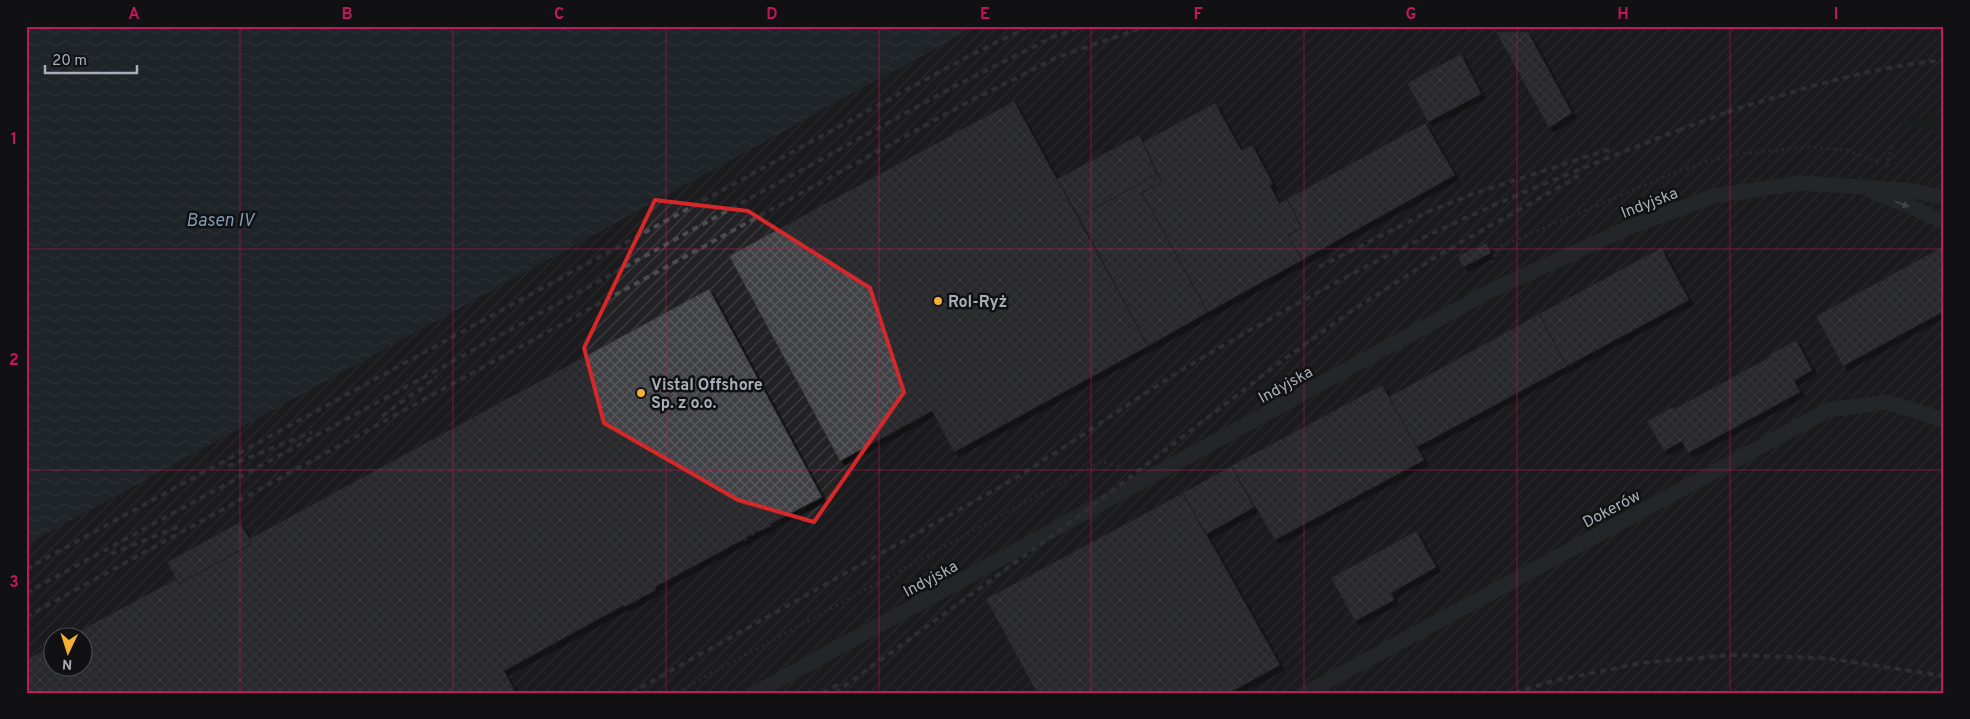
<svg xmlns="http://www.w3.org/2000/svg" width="1970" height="719" font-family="Overpass,sans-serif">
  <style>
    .industrial { fill: url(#industrial-furrows); fill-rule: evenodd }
    .grass { fill: #1e261f }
    .water { fill: url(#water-waves) }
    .building { fill: url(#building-cross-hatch); stroke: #303034; filter: url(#shadow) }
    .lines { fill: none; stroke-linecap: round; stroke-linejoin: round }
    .path { stroke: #3d3f44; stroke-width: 3; stroke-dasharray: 2.5 4; stroke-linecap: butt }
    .service { stroke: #37383d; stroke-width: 15 }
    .rail { stroke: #4a4c52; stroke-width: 4; stroke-dasharray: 6 5; stroke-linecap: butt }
    .oneway { fill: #757881 }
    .marked { fill: none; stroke: #d62828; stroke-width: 4; stroke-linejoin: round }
    .grid { fill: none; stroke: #c2185b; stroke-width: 1; stroke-opacity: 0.55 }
    .poi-dot { fill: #f2b134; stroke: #111113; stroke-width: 2 }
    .labels { text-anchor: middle; stroke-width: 5; stroke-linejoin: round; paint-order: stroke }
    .street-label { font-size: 16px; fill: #a8adb8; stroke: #111113 }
    .poi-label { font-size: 16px; font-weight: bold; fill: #a8adb8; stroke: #111113; text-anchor: start }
    .water-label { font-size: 18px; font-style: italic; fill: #7f9bb3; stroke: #111113 }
    .neatline { fill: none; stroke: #c2185b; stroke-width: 2 }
    .grid-label { font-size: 16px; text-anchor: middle; font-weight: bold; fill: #c2185b }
  </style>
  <defs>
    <pattern id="industrial-furrows" width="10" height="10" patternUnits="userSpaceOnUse" patternTransform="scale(1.25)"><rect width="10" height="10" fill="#222225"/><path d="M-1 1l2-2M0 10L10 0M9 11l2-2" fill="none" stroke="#3f3f43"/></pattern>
    <pattern id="water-waves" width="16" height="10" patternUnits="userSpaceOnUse" patternTransform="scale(1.25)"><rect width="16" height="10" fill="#2c353c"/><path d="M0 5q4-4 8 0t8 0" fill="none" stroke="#485056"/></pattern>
    <pattern id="building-cross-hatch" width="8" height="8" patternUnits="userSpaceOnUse" patternTransform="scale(1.25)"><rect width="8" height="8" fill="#404145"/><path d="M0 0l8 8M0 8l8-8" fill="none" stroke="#595a5e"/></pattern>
    <filter id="shadow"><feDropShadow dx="4.5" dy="4.5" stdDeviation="0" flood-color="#0009"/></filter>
  </defs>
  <rect width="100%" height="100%" fill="#161618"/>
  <!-- industrial -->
  <path class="industrial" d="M970,26H1944V693H26V545L971,29ZM52,636H82V666H52Z"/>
  <!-- grass -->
  <path class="grass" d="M1944,114V131L1903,125L1902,120Z"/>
  <!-- water -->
  <path class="water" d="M26,26H970L971,29L26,545Z"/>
  <!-- building -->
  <path class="building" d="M1496,32H1528L1572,113L1549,128Z
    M1461,54L1481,94L1428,122L1407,83Z
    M1014,101L1148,346L954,452L932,411L840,461L729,256Z
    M1215,103L1241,150L1252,145L1273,184L1270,186L1279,203L1287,199L1302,228L1288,235L1302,260L1208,312L1142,193L1162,182L1143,142Z
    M1425,123L1455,175L1302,260L1288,235L1302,228L1287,199Z
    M1139,135L1157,174L1079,217L1057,179Z
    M1157,174L1162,182L1142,193L1208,312L1148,346L1079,217Z
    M1486,243L1491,253L1463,267L1458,256Z
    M1944,246V311L1843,366L1816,316Z
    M1661,248L1689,300L1567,366L1539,314Z
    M709,289L822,497L770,524L771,526L754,533L753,536L752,534L745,538L747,540L745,541L744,539L655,587L656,590L624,607V605L504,671L516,693H26V660L52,646V666H82V636H70L176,579L179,584L252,544L249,539Z
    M1539,314L1567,366L1417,447L1389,397Z
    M1796,340L1812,370L1794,381L1800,392L1688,453L1682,441L1664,451L1647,421L1673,407L1674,409L1770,357L1769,355Z
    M1382,385L1424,460L1275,540L1231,466Z
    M1231,466L1254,507L1205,535L1183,493Z
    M1183,493L1280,665L1229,693H1037L986,599Z
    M240,522L252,544L179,584L167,562Z
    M1416,531L1436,567L1391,593L1394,600L1355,621L1331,578Z"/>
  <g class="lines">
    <!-- path -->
    <path class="path" d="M1888,167V159L1893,143
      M1491,263L1499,247L1674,173L1705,162L1740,154L1809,147L1847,150L1879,163
      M676,693L1101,461L1120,467"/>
    <!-- service -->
    <path class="service" d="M1873,192L1907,205L1944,222
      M755,693L1492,290L1630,227L1714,196L1800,183L1907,190L1944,197
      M1306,693L1828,410L1887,402L1944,420"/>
    <!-- rail -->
    <path class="rail" d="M1727,112C1798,90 1869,67 1944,60
      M1679,130L1733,110
      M1319,267L1430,211L1470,195L1613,148
      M382,416L437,377
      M228,466L312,432
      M111,554L180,526
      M26,569L967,57L1030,26
      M26,593L404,388L955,86L1053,37L1083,26
      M26,617L968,102L1058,57L1147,26
      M631,693L1000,487C1071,446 1136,396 1207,355C1281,312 1356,270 1433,233C1515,194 1600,161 1684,128
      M823,693L840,683
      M835,693L1078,517L1279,363L1353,310L1442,253L1579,176
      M1515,693L1549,682L1641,663L1731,655L1825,658L1944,676"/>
  </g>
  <!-- one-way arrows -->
  <defs><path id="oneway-solid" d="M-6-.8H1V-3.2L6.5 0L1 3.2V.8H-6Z" transform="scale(1.25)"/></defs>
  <use class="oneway" href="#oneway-solid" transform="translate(1902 204) rotate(21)"/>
  <!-- marked area -->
  <path d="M0 0H1970V719H0ZM655,200L748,211L870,288L904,392L814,522L738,500L604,423L584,348Z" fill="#161618" fill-opacity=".55" fill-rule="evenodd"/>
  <path class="marked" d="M655,200L748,211L870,288L904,392L814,522L738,500L604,423L584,348Z"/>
  <!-- grid -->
  <path class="grid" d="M240,26V693M453,26V693M666,26V693M879,26V693M1091,26V693M1304,26V693M1517,26V693M1730,26V693M26,249H1944M26,470H1944"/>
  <!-- markers -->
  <g class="poi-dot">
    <circle cx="938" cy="301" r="5"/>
    <circle cx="641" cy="393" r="5"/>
  </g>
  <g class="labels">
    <!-- street labels -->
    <g class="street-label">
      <text transform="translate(1649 202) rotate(-21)" y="6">Indyjska</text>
      <text transform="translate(1285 384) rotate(-29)" y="6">Indyjska</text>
      <text transform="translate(1611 508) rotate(-28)" y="6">Dokerów</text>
      <text transform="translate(930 578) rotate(-28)" y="6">Indyjska</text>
    </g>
    <!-- poi labels -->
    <g class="poi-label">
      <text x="948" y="307">Rol-Ryż</text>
      <text x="651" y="390">Vistal Offshore<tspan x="651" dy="18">Sp. z o.o.</tspan></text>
    </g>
    <!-- water labels -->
    <g class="water-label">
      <text x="220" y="226">Basen IV</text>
    </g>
  </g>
  <!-- border -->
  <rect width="1970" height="719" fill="none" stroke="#111113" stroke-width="55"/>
  <!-- north arrow -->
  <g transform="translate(68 652) rotate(184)"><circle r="24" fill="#111113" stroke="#4d4f55"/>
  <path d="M0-4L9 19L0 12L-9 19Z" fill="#f2b134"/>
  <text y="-8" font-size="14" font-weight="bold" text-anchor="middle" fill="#a8adb8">N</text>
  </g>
  <!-- scale -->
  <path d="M45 65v8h92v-8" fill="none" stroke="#a8adb8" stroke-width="2.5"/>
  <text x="52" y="65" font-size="15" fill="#a8adb8" stroke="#111113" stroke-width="4" paint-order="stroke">20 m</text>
  <rect x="28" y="28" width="1914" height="664" class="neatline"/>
  <g class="grid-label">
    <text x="134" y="19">A</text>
    <text x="347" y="19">B</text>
    <text x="559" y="19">C</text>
    <text x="772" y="19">D</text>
    <text x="985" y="19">E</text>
    <text x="1198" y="19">F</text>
    <text x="1411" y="19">G</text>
    <text x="1623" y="19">H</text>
    <text x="1836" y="19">I</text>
    <text x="14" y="144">1</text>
    <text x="14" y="365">2</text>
    <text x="14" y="587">3</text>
  </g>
</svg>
